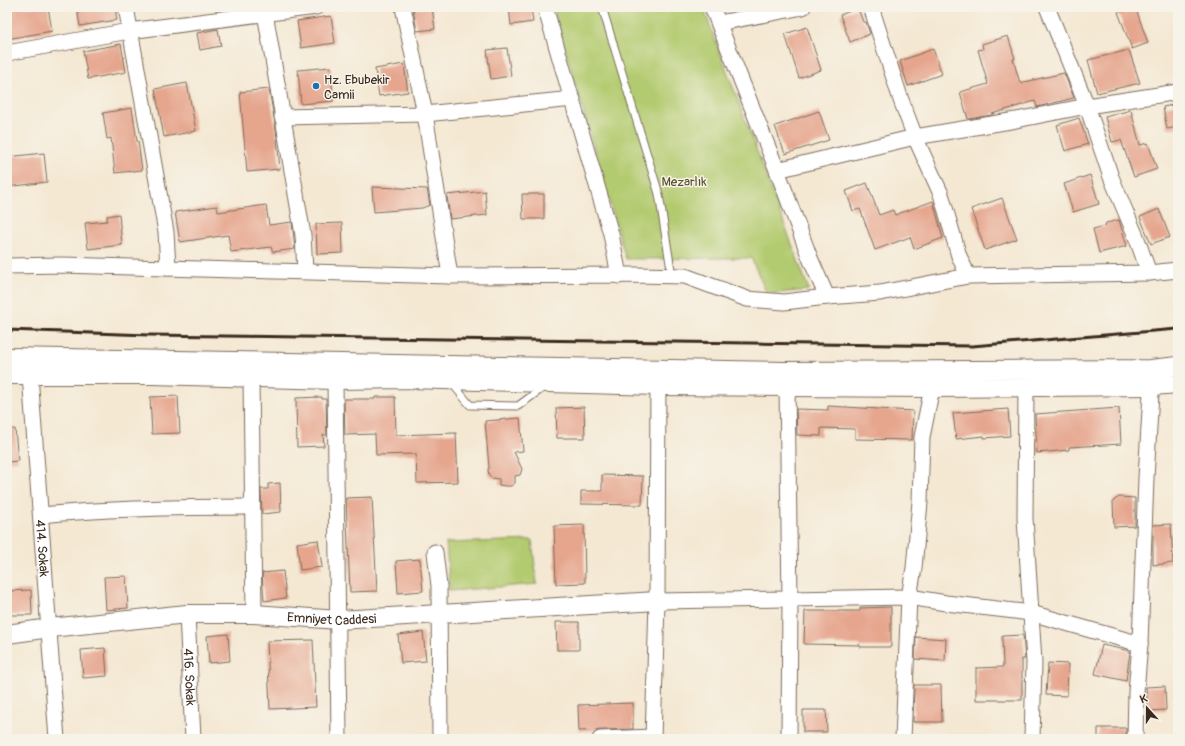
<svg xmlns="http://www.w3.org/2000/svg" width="1185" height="746" font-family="Pangolin,sans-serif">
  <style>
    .green { fill: #b3cb70; stroke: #777a47 }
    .building { fill: #e6a68e }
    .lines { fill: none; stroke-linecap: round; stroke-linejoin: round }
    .service-casing { stroke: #7c6c5d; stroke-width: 9 }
    .minor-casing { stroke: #7c6c5d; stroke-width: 17 }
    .tertiary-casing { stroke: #7c6c5d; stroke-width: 20 }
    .service { stroke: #fff; stroke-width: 7 }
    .minor { stroke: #fff; stroke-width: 15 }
    .tertiary { stroke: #fff; stroke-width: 18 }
    .rail { stroke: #3b2a1e; stroke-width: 3 }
    .poi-dot { fill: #1f6fb2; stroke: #f7f3e8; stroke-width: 1.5 }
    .labels { text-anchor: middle; stroke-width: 3; stroke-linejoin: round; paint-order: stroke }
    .poi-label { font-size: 13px; fill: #3b2a1e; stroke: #f7f3e8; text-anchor: start }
    .park-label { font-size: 13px; fill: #595232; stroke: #f7f3e8 }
    .street-label { font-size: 13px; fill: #3b2a1e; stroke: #f7f3e8 }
  </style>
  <rect width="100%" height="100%" fill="#f7f3e8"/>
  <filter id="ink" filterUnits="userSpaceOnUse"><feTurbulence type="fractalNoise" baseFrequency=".025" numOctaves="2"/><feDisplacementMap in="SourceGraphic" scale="8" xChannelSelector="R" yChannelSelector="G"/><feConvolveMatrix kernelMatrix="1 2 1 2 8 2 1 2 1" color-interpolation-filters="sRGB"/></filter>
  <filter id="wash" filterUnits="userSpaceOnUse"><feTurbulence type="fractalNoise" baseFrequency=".012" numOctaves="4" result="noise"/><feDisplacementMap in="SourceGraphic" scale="16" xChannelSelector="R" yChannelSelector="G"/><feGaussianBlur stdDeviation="0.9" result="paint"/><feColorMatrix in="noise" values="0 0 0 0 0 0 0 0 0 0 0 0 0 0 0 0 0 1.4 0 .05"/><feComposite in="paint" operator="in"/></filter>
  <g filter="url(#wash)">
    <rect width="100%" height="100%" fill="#f4e8d3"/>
    <!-- green -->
    <path class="green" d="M553,7H703L809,290L767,294L751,258L626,259Z
      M532,540L537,584L450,591L446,543Z"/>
    <g id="blocks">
      <!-- building -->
      <path class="building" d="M7,7H48L52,31L7,39Z
        M77,7H115L117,20L80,26Z
        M427,7H432L435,29L417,31L413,9Z
        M509,7H531L533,22L511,25Z
        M858,8L863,22H866L870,34L850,42L840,15Z
        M1136,9L1148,43L1132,49L1118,12Z
        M331,16L335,43L301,48L297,21Z
        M807,27L821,70L799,78L785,34Z
        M218,29L221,46L200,50L197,33Z
        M1008,36L1015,59H1013L1020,83L1064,73L1074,98L1037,107L1035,101L992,114V115L968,119L960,92L988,84L978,50L983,49L982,44Z
        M121,44L126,72L88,79L83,51Z
        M507,48L511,76L491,79L487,50Z
        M933,49L942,74L908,86L900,61Z
        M1129,50L1140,83L1097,93L1088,60Z
        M404,64L408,92L379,96L375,69Z
        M331,67L333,101L301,104L298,70Z
        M187,83L196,131L164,137L155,89Z
        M269,89L276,129L280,169L247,172L240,92Z
        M1178,104V127L1167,129L1163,107Z
        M132,108L137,141H138L142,170L115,173L111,138L107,139L103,113Z
        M1131,110L1140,145L1148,143L1157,169L1134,177L1121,140L1112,142L1105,117Z
        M819,111L829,140L785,154L775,126Z
        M1079,118L1088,144L1065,151L1057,125Z
        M44,153L47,182L7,187V157Z
        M1090,175L1099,204L1073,212L1064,184Z
        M867,183L879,215L893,210L895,215L933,201L943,238L914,249L910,237L875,250L860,209L853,211L846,191Z
        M372,187L427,189L430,205L422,208L374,212Z
        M485,191L487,215L450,219L447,195Z
        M522,194H544V219H523Z
        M1002,198L1017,239L985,250L971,209Z
        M266,205L269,225L292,222L295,249L273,252L271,247L231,252L228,235L180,242L175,212L217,206L218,212Z
        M1159,209L1170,237L1151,244L1140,217Z
        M119,214L122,245L88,249L85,223L107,221V216Z
        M1119,220L1127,246L1099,253L1093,229L1105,226L1106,223Z
        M342,223L343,253L317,254L316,224Z
        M178,396L180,433L152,434L150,397Z
        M322,397V399H326L327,435H323L324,446L297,447L296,398Z
        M375,397H395L396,435L456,433L458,482L417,483L416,454L376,455L375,434L345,435L344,399H375Z
        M828,406L913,411L912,440L855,439V429L821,428V436L797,435L796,409L828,410Z
        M584,407L585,438H557L556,408Z
        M1119,408L1121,444L1069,447V450L1037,453L1035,414Z
        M1008,409L1010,436L984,438V436L956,439L953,413Z
        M520,418L523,451L514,452L522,469L520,475L515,476V483L511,486H505L499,485V479L492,478L489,475L488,470L489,467L485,421Z
        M7,429H15L18,461L7,462Z
        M602,475L643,476L642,505L581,504V491H602Z
        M280,483L281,512L262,514L261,489H268V484Z
        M372,497L377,591L350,592L346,498Z
        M1119,497L1135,498V526L1114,527L1113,501Z
        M1171,524L1173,563L1153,565V525Z
        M584,525L585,583L556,584L554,526Z
        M318,540L322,567L300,570L297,543Z
        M420,559L423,591L398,593L396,561Z
        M283,571L286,598L264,601L262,573Z
        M126,576L128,608L106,610L104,577Z
        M31,590L32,615H7V591Z
        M891,607V647H860V645L804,644L805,611H860V608Z
        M556,622H579V650H557Z
        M423,632L426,661L401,663L398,635Z
        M228,634L230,661L209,663L207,636Z
        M1023,635L1025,659H1022V700H976V668L1003,667L1002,636Z
        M916,637L946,639L945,661L915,659Z
        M313,640L316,707L270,709L267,641Z
        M1102,645L1130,651L1126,681L1095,674Z
        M105,648L107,676L83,678L81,650Z
        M1048,663L1068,664L1067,696L1046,695Z
        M914,685H941L942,722H913Z
        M1165,686L1166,710L1148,711L1146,687Z
        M633,703V729L579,731L578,705Z
        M803,710H826L827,732H803Z
        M1098,728H1126V739H1098Z"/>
    </g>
  </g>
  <g filter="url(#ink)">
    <use href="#blocks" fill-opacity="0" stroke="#7c6c5d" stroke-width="1"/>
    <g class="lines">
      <!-- service casing -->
      <g class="service-casing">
        <path id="service" d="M602,7L659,194L672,276
          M451,382L470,405L518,406L544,387"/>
      </g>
      <!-- minor casing -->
      <g class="minor-casing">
        <g id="minor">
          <path d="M126,7L166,232L168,268"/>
          <path d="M264,7L303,235L305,271"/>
          <path d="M403,7L425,114L450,276"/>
          <path d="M545,7L611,234L619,276"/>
          <path d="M712,7L777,170L810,258L827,297"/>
          <path d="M871,7L901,100L915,137L941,194L959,256L968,276"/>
          <path d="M1047,7L1087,106L1111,177L1137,239L1149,273"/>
          <path d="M719,23L803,7"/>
          <path d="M7,53L129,31L316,7"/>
          <path d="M282,117L425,114L573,99"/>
          <path d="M777,170L915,137L1016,120L1087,106L1178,92"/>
          <path d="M7,266L62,265L450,276L635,275L685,276L747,299L784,302L827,297L880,293L968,276L1149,273L1178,270"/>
          <path id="s1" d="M32,365L30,375L57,739"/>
          <path d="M785,376L787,387L790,599L789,739"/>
          <path d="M251,378L254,614"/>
          <path d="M335,380L339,739"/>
          <path d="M1026,387L1025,518L1034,662L1032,739"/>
          <path d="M41,515C112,508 182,507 252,507"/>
          <path d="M435,552L439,586L440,739"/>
          <path d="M657,601L909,597L946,603L1031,613L1140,644"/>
          <path id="s2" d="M187,614L193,739"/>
          <path d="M600,739L654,737"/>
          <path d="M653,739L657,601L658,374"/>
          <path d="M903,739L909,597L914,568L920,502L922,437L932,388"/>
          <path d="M1135,739L1136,692L1140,644L1146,478L1152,376"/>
        </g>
      </g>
      <!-- tertiary casing -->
      <g class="tertiary-casing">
        <g id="tertiary">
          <path d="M7,357L784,371L1151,369L1178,366"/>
          <path d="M7,375H152L335,380L408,379L658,386L932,388L1152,386L1178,384"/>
          <path id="s3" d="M7,634L50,628L187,614H254L339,620L657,601"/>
        </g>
      </g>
      <!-- service -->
      <use href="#service" class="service"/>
      <!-- minor -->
      <use href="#minor" class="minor"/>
      <!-- tertiary -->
      <use href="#tertiary" class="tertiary"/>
      <!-- rail -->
      <path class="rail" d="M7,330L149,335L972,346L1178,329"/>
    </g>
  </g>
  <!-- markers -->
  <circle class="poi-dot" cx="316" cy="86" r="4"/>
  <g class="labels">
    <!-- poi labels -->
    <g class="poi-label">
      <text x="324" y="84">Hz. Ebubekir<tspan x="324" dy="15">Camii</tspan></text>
    </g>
    <!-- park labels -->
    <g class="park-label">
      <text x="684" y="186">Mezarlık</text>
    </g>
    <!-- street labels -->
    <g class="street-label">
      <text dy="5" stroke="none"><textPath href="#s1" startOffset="184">414. Sokak</textPath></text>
      <text dy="5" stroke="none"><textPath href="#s3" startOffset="326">Emniyet Caddesi</textPath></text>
      <text dy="5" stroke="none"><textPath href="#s2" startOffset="63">416. Sokak</textPath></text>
    </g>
  </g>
  <!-- margin -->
  <rect width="1185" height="746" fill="none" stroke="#f7f3e8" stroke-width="24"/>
  <!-- north arrow -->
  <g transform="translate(1147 708) rotate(339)" stroke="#f7f3e8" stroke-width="3" paint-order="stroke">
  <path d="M0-3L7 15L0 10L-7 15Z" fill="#3b2a1e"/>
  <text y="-6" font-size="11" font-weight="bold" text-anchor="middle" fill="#3b2a1e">K</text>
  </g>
</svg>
